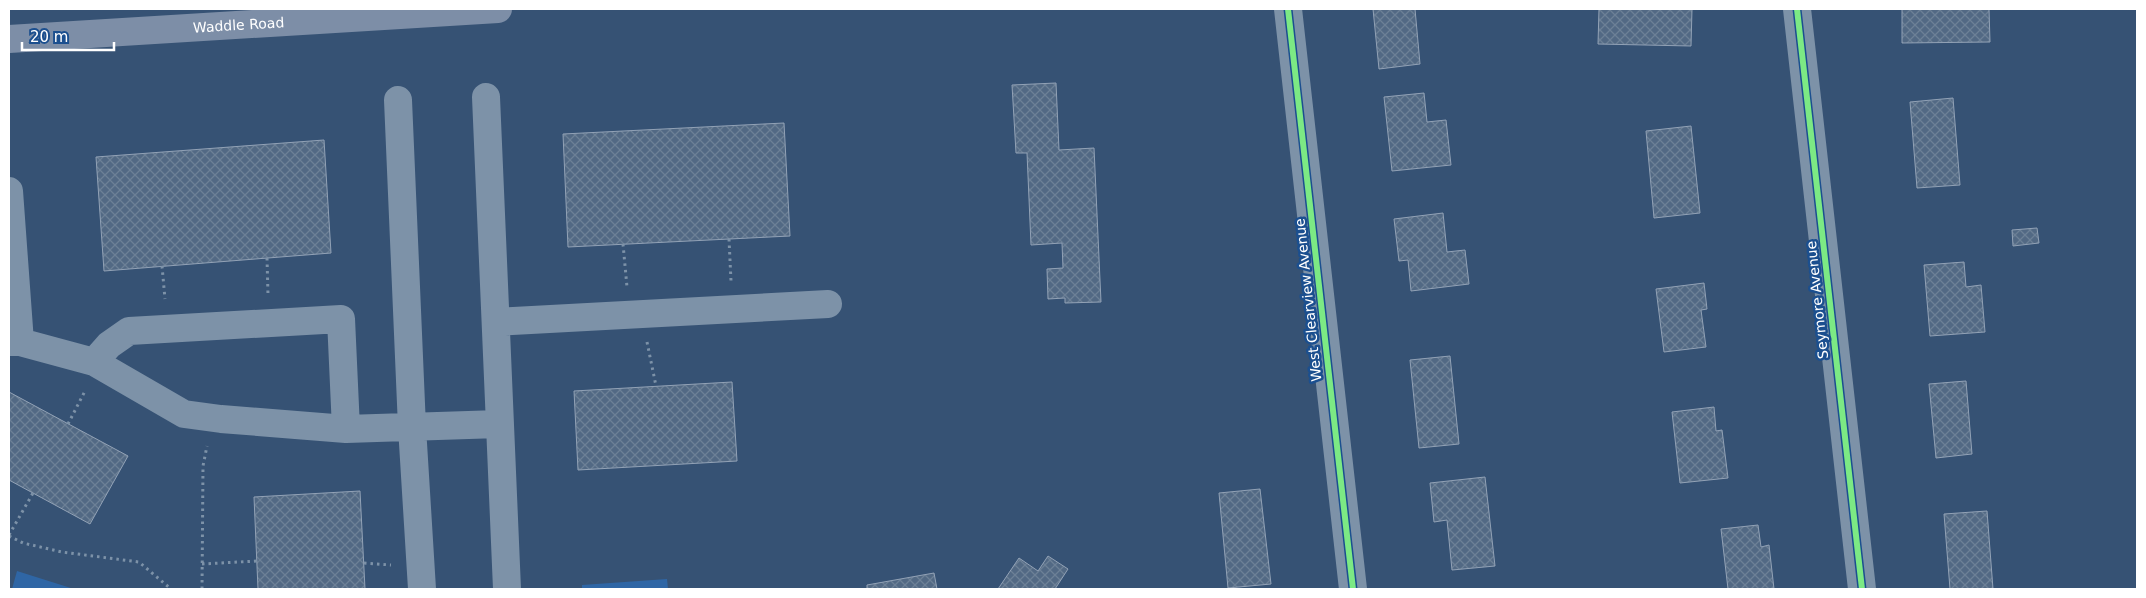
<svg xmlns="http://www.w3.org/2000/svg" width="2146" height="598" font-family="'DejaVu Sans',sans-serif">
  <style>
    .green { fill: #2f66a5 }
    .building { fill: url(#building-cross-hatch); stroke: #92a2b6 }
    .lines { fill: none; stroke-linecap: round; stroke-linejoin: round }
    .path { stroke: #7d92a8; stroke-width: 3; stroke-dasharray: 2.5 4; stroke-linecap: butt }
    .minor { stroke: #7d92a8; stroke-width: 28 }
    .major { stroke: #7d8ea7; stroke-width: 28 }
    .cycleway-casing { stroke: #1b4f8f; stroke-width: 9 }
    .cycleway { stroke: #7ce984; stroke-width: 6 }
    .labels { text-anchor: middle; stroke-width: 5; stroke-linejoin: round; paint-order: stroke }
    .street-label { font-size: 14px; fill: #fff; stroke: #1b4f8f }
  </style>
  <defs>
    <pattern id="building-cross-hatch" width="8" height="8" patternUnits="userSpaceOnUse" patternTransform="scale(1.25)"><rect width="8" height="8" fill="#526984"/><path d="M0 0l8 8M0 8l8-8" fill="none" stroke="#6c8096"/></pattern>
  </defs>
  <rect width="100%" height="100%" fill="#365274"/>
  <!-- green -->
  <path class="green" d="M17,571L74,589H12Z
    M667,579L668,589H582V585Z"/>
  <!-- building -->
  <path class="building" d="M1373,9H1415L1420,64L1379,69Z
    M1599,9H1692L1691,46L1598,44Z
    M1902,9H1989L1990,42L1902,43Z
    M1056,83L1059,150L1094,148L1101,302L1065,303V298L1048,299L1047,269L1063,268L1062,243L1031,245L1027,153H1016L1012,85Z
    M1424,93L1427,122L1446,120L1451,165L1392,171L1384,97Z
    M1953,98L1960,185L1917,188L1910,102Z
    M784,123L790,236L568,247L563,134Z
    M1691,126L1700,213L1654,218L1646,131Z
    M324,140L331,253L104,271L96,157Z
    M1443,213L1447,252L1465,250L1469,284L1411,291L1408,260L1399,261L1394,219Z
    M2037,228L2039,243L2013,246L2012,230Z
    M1964,262L1966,287L1981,285L1985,332L1930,336L1924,265Z
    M1704,283L1707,309L1701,310L1706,347L1664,352L1656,289Z
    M1450,356L1459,444L1419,448L1410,360Z
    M1966,381L1972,454L1936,458L1929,384Z
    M732,382L737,461L578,470L574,391Z
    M9,392L128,456L90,524L9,480Z
    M1714,407L1716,431L1722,430L1728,478L1680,483L1672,412Z
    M1485,477L1495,566L1452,570L1447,520L1434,522L1430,483Z
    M1260,489L1271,584L1228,588L1219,493Z
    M360,491L365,589H258L254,497Z
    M1987,511L1993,589H1950L1944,514Z
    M1758,525L1761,547L1769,545L1774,589H1728L1721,529Z
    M1048,556L1068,569L1055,589H998L1019,558L1038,571Z
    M934,573L937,589H867V585Z"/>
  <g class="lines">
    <!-- path -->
    <path class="path" d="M729,239L731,281
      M623,244L627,287
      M267,258L268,295
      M162,266L165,299
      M647,342L656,386
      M68,424L85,391
      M9,535L33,493
      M9,536L23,543L62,552L139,562L171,589
      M364,563L391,565
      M202,564L257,561
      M202,589L203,466L207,446"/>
    <!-- minor -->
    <path class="minor" d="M1288,9L1353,589
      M1797,9L1862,589
      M486,97L507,589
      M398,100L412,427L422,589
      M9,191L20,342
      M496,322L828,304
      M9,342H20L94,362L184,414L221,419L346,429L499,424
      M94,362L109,345L129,331L341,319L346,429"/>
    <!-- major -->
    <path class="major" id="s1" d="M9,39L498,9"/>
    <!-- cycleway casing -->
    <g class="cycleway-casing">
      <path id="cycleway" d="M1288,9L1353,589
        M1797,9L1862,589"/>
    </g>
    <!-- cycleway -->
    <use href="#cycleway" class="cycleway"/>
  </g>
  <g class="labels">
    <!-- street labels -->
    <g class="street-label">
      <text dy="5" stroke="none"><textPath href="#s1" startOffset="230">Waddle Road</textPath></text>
      <text transform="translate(1308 300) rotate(-96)" y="5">West Clearview Avenue</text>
      <text transform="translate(1817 300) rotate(-96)" y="5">Seymore Avenue</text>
    </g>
  </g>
  <!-- border -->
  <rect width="2146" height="598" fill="none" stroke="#ffffff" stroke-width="20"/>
  <!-- scale -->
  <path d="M22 42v8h92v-8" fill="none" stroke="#ffffff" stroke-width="2.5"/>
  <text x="30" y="42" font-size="15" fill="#ffffff" stroke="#1b4f8f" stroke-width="4" paint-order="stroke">20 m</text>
</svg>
